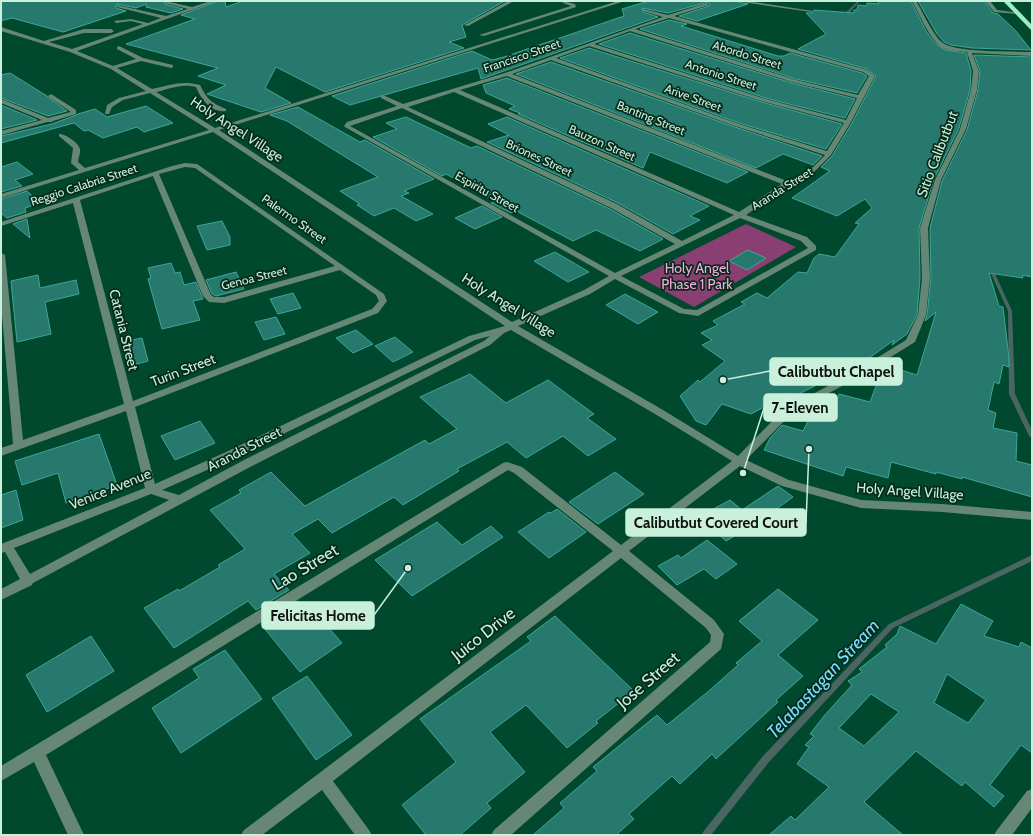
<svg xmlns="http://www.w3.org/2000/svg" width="1033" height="836" font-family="Cabin,sans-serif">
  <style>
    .green { fill: #8a3f72 }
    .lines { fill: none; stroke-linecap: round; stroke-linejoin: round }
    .stream { fill: #4b6562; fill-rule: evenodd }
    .building { fill: #26796c; stroke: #3ca898; fill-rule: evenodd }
    .minor { fill: #678776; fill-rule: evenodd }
    .highway { fill: #9cefc4; fill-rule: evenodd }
    .labels { text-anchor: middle; stroke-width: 3.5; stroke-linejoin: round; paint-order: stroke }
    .far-street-label { font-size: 12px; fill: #c8f0da; stroke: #062a1b }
    .street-label { font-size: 14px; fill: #c8f0da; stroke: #062a1b }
    .park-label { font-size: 14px; fill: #f6acdb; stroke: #062a1b }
    .near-street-label { font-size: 17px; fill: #c8f0da; stroke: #062a1b }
    .near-water-label { font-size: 18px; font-style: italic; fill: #79ddfd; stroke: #062a1b }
    .leader { fill: none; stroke: #c8f0da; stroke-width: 1.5 }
    .callout-dot { fill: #c8f0da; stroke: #062a1b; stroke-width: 1.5 }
    .callout { fill: #c8f0da; stroke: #c8f0da; stroke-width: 1.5 }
    .callout-label { font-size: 15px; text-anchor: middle; font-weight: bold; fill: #111 }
  </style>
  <rect width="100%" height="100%" fill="#00482e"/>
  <!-- green -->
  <path class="green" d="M746,224L796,247L694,307L639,277Z"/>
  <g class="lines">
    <!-- stream -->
    <path class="stream" d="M858,1H860L847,15L849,16V18H847L844,16V14Z
      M933,43H935L958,53L976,56L975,57L956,55L933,45Z
      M988,266H992V267L1012,311L1015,394L1032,430V438L1029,436L1009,394L1008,311L988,267Z
      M1032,555V561L893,628L769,762L711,835H702L703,832L763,756L889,624Z"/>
  </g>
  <!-- building -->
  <path class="building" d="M1,1H164L165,4L183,9L171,13L146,7V4L136,8L117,4L116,5V8L126,11L63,32L12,18L1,21Z
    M218,1H225L226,7L243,1H505L462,25L466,37L449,42L464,48L325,92L276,67L265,88L291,103L261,112L207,94L226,85L198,76L218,68L126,44L195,19L181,15Z
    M649,1H734L748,4L697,21L679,16L709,6L710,5L708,2L668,13L642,8L643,12L658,17L481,79L478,68L350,105L332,96L472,51L492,60L504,57L624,16L622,9Z
    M877,1H911L926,31L934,42L945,50L966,53L971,71L970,90L959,128L934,179L919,228L920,278L917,315L907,334L892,345L894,340L847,374L850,368L795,396L790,393L751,414L722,404L706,425L696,421L680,396L698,380L700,382L725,361L702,345L712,340L701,333L718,325L713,321L745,304L741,302L757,293L767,298L798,272L807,273L814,258L819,254L835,257L859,224L855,223L872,208L865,199L837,216L792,198L830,171L821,167L832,156L852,123L876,76L867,69L798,49L826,34L806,13H812L814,10L854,13V10H857L858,5L867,6V3L879,4Z
    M918,1H984L993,13L998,14L1016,31L1031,50L972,48L951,45L944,42L937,34Z
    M669,20L687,24L681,26L778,56H784L790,53L862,73L867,76L857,93L796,79L640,29Z
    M630,33L792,83L855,99L845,118L769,99L599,44Z
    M589,48L765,103L842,124L826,149L739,123L560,58Z
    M974,55L1032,57V277L1022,275L1023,278L989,273L999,306L1003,307L1009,358V367L1003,365L999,384L994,382L988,410L996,413L993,428L1017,433L1016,461L1032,465V497L962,477V479L936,472V474L891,462L888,478L846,467L843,476L764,450L770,438L782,425L803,431L812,413L828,418L839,394L870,402L884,365L917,375L936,312L925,321L927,315L931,278L930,228L942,181L967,130L978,90L980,71Z
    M551,62L735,127L822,156L813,165L783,154L756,168L516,74Z
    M10,73L47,96L67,111L48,116L1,98V75Z
    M507,78L748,172L727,183L650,152L643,168L518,114L520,113L509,109L515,106L486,93L483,85Z
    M1,105L37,120L1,129Z
    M146,106L173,123L144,132L137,127L103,138L88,130L84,131L74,123L1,143V136L52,124L76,115L78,114L95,109L107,117Z
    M298,107L360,142L365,140L434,179L404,191L409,193L401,196L433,214L416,221L394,208L374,216L357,205L360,204L340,191L378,177L287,121L270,115Z
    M406,117L471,148L477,146L610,209L663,239L640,251L596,230L573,241L518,212L515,211L511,213L491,203L495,201L446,174L442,176L373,137L397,129L386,123Z
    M507,117L709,206L690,216L700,220L673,234L618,203L487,142L509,135L488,124Z
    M17,162L33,174L15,180L22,186L1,192V167Z
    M27,191L40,203L25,208L26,212L7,218L1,213V199Z
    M482,206L502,217L475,229L455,218Z
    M27,219L30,238L13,224Z
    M222,221L230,237V245L207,250L197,226Z
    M748,250L766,258L747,270L729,261Z
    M555,252L589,272L568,282L534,261Z
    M171,263L175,273L180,272L184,285L196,282L203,299L193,301L200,320L162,329L148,279L151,278L148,268Z
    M236,272L244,289L216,296L212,294L206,280Z
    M38,275L40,288L76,280L79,294L45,302L51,334L17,342L11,281Z
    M293,293L301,308L278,314L270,299Z
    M625,294L658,312L638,324L606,305Z
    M276,317L285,334L264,340L255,322Z
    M356,330L373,344L353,353L336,338Z
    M395,337L413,352L393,362L375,346Z
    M142,338L148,361L133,365L127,341Z
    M470,374L506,403L548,380L594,414L587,418L616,439L588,456L563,436L526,458L507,442L457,469L459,471L403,505L394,497L332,533L318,519L292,534L310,553L274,574L289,590L256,610L248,601L174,648L144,608L178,589L179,591L220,567L218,565L245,549L210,510L241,493L239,490L271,472L305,506L425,440L429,444L457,429L420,397Z
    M200,421L215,443L175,460L161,436Z
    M99,434L117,485L66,503L58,473L22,485L15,461Z
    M615,472L644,494L598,524L569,502Z
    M778,486L793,497L757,523L726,541L699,517L730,500L742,510Z
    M16,490L23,520L1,528V495Z
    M557,509L586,532L549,558L518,532L549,512L551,513Z
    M437,522L462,545L491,526L503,537L412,596L375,560Z
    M707,540L737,564L716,579L704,569L677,585L658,566L678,555L681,558Z
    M778,589L818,620L778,655L803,676L776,700L778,702L716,759L712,754L680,784L672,776L629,814L634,819L616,835H533L564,808L560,803L597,771L593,767L657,715L667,725L710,690L738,665L736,663L762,641L739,621Z
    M298,601L302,604L306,602L342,643L300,672L264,628L269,625L266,621Z
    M961,604L993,621L984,636L1019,647L1021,642L1032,648V753L1021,745L990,785L1004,796L994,807L965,782L962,786L916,751L864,802L903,835H769L791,816L795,820L829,787L797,764L809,747L805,745L814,736L810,734L824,716L852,685L848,681L862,672L859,669L887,647L885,645L897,634L900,626L936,644ZM947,674L986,700L968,723L934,703ZM871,694L899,712L864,746L839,728Z
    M555,616L634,691L596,721L598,723L567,748L526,705L490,732L525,772L487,803L491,808L460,835H426L402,805L456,762L420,719L531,641L527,637Z
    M91,636L114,671L47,712L26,675Z
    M225,650L262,699L181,753L152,708L199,678L193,669Z
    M307,676L352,735L316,760L272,698Z"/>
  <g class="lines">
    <!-- minor -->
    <path class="minor" d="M165,1L192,7L211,1H217L77,51L113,66L136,59L117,49V47L119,46L143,58L173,65V67L171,68L141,61L117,68L152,89C169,85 183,80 200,85C208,100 210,102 226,109V111C211,113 201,99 196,87C182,83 169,89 156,92L215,128L618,1H625L219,130L512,322L584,290L609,276L345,127L344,126L347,122L397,106L381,98V96H385L403,104L505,73L663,17L643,11V9L668,15L707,3L709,5L674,16L867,70L875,76L851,122L831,155L814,172L789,185L746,215L807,237L816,246V250L698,316L679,313L615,279L590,294L518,326L663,410L738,456L784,409L849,375L906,340L918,315L922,278L920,228L935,180L960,129L971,90L973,71L967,52C958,51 946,51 939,45C928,36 919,13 912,1H916C923,12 933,36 943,43C957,53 1013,51 1032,52V56L972,53L979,71L977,90L966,129L941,180L928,228L930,278L926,315L915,342L855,379L792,413L746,460L789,480L861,500L942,504L1032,512V520L942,512L861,508L782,486L740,466L629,551L714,620L724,634L721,649L511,835H491L494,830L710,642L711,635L706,628L621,558L333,781L369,830L372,835H355L322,790L262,835H241L244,830L613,551L514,473L508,470L46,755L84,835H68L34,762L1,781V766L503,463L507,462L522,467L621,545L732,461L655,414L511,330L504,333L490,345L252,466L33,583L32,585L1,600V589L20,579L5,552L1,553V544L145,488L126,411L1,456V448L13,444L1,303V253L5,255L23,440L124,404L73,203L1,226V222L172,166L185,163L197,164L384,294L387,301L378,313L135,407L155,484L226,452L469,336L505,326L213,132L1,198V194L79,170L71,163L73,148L59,136V134C64,133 79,143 80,149C81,153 78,158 78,162L85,168L209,130L150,93L123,100L112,107L109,114H105L107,105L119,98L146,91L111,69L70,52L1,31V27L44,41L84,29H111L114,31L111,33H84L49,42L72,49L143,24L131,21L116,23L114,21L131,19L148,23L161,18L117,7V5L166,16L188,9L165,3ZM669,18L863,72L869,76L858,95L796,80L635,29ZM630,31L792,82L857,98L846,120L769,100L594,44ZM589,46L765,102L844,123L827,151L739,124L556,58ZM551,60L735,126L825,155L810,170L787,181L512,74ZM507,76L782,184L739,212L460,90ZM454,92L734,215L682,241L617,204L408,107ZM402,108L611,208L675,244L615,273L350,126ZM185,167L195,168L335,266L224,297H214L211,295L159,174ZM153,176L203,296L209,302L224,303L340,270L376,295L379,301L372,309L133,401L80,200ZM740,218L801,241L808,248L697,310L684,309L621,276ZM490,336L484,341L244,460L179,495L162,490L234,458L475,340ZM151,494L169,500L30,574L14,548Z
      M508,1H514L468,26L464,25Z
      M563,1L575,4L576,7L484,36L479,35L571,6L563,3Z
      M735,1H747L813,11L811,12Z
      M985,1H990L997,10L1019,13L1017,14L994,12Z
      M51,94L76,110V114L53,121L52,122H47L1,135V131L42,120L1,103V99L48,118L71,112L49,97L48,96Z
      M1032,789V808L1012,835H994L997,830L1027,791Z"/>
    <!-- highway -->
    <path class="highway" d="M1003,1H1009L1032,25V31Z"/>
  </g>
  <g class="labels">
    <!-- far-street labels -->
    <g class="far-street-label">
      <text transform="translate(747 55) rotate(17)" y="4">Abordo Street</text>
      <text transform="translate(522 56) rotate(-19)" y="4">Francisco Street</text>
      <text transform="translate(721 75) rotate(18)" y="4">Antonio Street</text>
      <text transform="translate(693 98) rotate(20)" y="4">Arive Street</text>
      <text transform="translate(651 118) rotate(22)" y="4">Banting Street</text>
      <text transform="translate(602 143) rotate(24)" y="4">Bauzon Street</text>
      <text transform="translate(539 158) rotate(25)" y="4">Briones Street</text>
      <text transform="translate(84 185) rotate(-18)" y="4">Reggio Calabria Street</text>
      <text transform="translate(782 189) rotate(-32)" y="4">Aranda Street</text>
      <text transform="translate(487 192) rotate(29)" y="4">Espiritu Street</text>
      <text transform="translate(294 219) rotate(35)" y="4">Palermo Street</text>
      <text transform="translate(254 278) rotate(-14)" y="4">Genoa Street</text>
    </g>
    <!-- street labels -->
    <g class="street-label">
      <text transform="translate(237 129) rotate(33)" y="5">Holy Angel Village</text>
      <text transform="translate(937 154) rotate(-69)" y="5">Sitio Calibutbut</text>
      <text transform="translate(509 305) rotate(32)" y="5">Holy Angel Village</text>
      <text transform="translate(124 330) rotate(76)" y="5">Catania Street</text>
      <text transform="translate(183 370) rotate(-21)" y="5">Turin Street</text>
      <text transform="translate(244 449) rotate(-27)" y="5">Aranda Street</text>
      <text transform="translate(110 489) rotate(-22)" y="5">Venice Avenue</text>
      <text transform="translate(910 491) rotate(4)" y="5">Holy Angel Village</text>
    </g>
    <!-- park labels -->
    <g class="park-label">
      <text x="697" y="273">Holy Angel<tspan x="697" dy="16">Phase 1 Park</tspan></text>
    </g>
    <!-- near-street labels -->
    <g class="near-street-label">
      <text transform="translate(305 567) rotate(-31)" y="6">Lao Street</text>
      <text transform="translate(483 634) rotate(-38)" y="6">Juico Drive</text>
      <text transform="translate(648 680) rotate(-41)" y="6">Jose Street</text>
    </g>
    <!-- near-water labels -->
    <g class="near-water-label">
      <text transform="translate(823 679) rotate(-47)" y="6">Telabastagan Stream</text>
    </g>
  </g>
  <!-- callouts -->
  <path class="leader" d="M723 380L770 371M743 473L764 408M809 449L806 523M408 568L374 615"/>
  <g class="callout-dot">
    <circle cx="723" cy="380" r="4"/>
    <circle cx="743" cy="473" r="4"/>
    <circle cx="809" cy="449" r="4"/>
    <circle cx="408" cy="568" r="4"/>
  </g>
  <g class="callout">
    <rect x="770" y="358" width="132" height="27" rx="4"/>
    <rect x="764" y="394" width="73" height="27" rx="4"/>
    <rect x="626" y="509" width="180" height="27" rx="4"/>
    <rect x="262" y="602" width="112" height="27" rx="4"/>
  </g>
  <g class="callout-label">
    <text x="836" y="377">Calibutbut Chapel</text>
    <text x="800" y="413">7-Eleven</text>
    <text x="716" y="528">Calibutbut Covered Court</text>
    <text x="318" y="621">Felicitas Home</text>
  </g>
  <!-- border -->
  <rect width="1033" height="836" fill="none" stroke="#c8f0da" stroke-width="4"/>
</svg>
